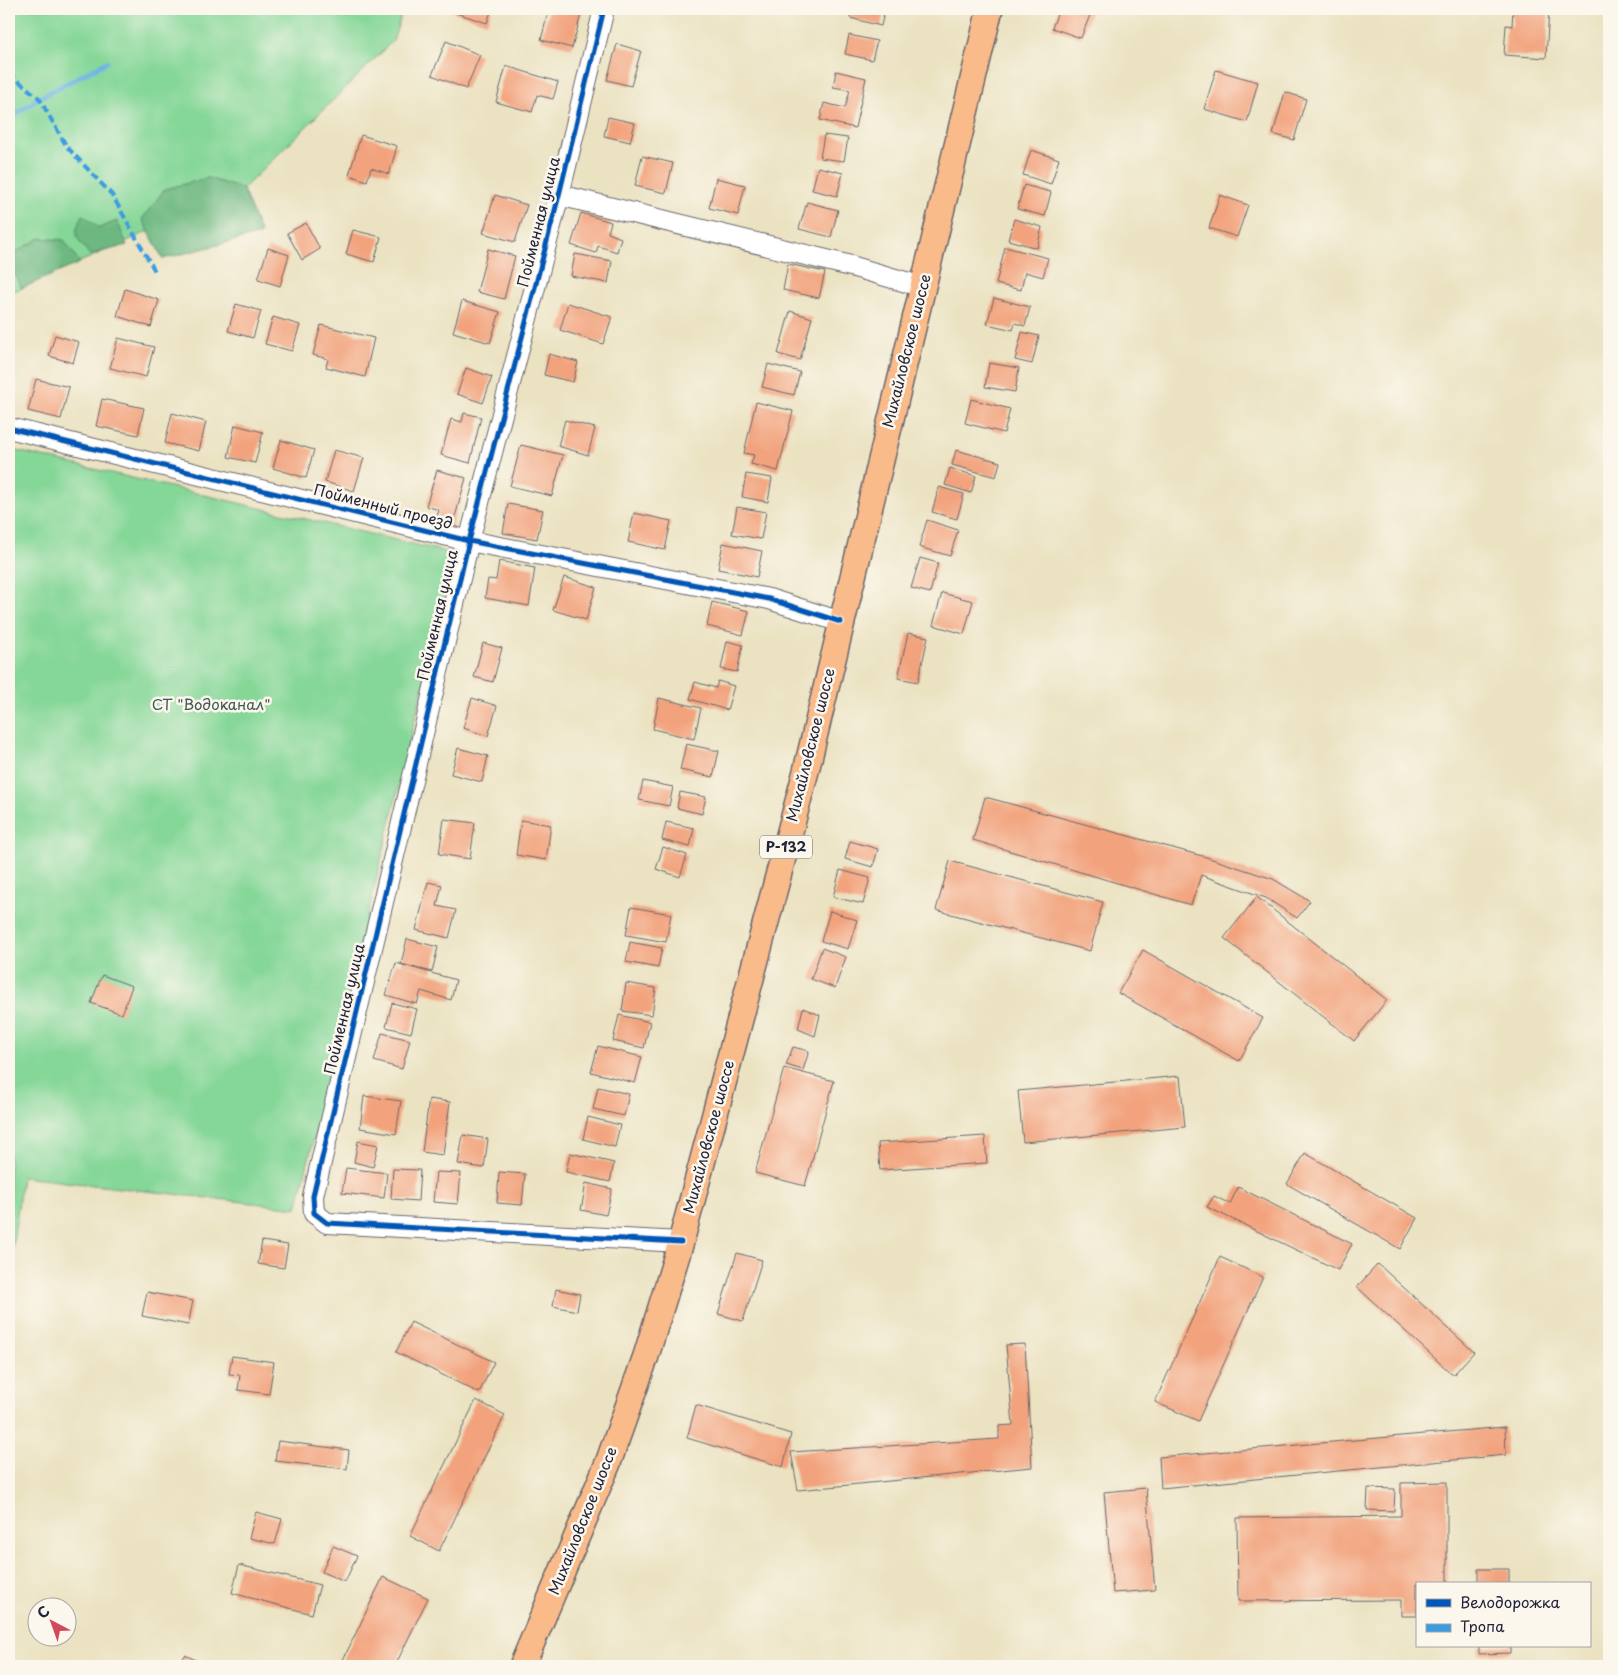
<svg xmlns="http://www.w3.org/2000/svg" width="1618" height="1675" font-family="'Playpen Sans',sans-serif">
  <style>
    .green { fill: #85d798; stroke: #547c6a }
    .forest { fill: #6cb880; stroke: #476d5e }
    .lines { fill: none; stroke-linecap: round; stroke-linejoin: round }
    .stream { stroke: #6ab3e2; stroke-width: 5 }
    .building { fill: #f2a37d }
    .minor-casing { stroke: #68656a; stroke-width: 22 }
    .major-casing { stroke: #68656a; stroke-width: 28 }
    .minor { stroke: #fff; stroke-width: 20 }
    .major { stroke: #fabb8b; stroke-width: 25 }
    .quiet { stroke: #3c9ce2; stroke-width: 4; stroke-dasharray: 8 4; stroke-linecap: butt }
    .cycleway-casing { stroke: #fbf7ec; stroke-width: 8 }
    .cycleway { stroke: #0057b8; stroke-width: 5 }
    .labels { text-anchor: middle; stroke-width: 5; stroke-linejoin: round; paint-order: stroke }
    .shield { fill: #fbf7ec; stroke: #636270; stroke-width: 1 }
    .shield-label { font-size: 14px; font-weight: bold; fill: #22223b }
    .street-label { font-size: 15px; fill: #22223b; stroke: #fbf7ec }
    .park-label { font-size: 15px; fill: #405857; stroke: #fbf7ec }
  </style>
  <rect width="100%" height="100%" fill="#fbf7ec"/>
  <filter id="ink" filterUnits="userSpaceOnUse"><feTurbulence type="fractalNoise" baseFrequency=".02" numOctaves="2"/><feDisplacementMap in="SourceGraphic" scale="10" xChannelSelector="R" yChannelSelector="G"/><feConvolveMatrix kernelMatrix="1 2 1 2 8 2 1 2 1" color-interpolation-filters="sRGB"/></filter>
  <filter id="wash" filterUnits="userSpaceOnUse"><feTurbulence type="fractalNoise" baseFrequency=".0096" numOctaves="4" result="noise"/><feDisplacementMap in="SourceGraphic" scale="20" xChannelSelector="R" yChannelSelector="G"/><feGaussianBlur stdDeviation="1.12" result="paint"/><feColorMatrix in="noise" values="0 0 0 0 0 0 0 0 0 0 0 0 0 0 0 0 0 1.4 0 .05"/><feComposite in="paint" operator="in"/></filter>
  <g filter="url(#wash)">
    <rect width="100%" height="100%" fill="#ebe2c1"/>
    <!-- green -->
    <path class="green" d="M9,9H403L393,41L243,189L22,288L9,293Z
      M9,449L455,554L297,1208L22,1177L9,1274Z"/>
    <!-- forest -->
    <path class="forest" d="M208,178L243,189L261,234L163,259L142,219L165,189Z
      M83,215L99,228L117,221L127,245L90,255C77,238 71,236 83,215Z
      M40,238L64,240L80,263L22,288L11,267L16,252Z"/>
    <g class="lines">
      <!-- stream -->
      <path class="stream" d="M9,119L39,98L107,62"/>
    </g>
    <g id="blocks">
      <!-- building -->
      <path class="building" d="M454,9H492L487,23L453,12Z
        M549,9H575L582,11L572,48L541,40Z
        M852,9H885L881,26L850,18Z
        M1059,9L1092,10L1081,38L1052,28Z
        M1513,9H1549L1546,58L1504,55L1506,25L1512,26Z
        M849,35L877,41L872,60L845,54Z
        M446,41L480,55L466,89L432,75Z
        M617,44L641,51L631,86L607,80Z
        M506,66L558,82L553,99L537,95L532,112L496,102Z
        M1216,70L1258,82L1247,122L1204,109Z
        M836,71L866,78L855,128L820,120L824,103L845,108L850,90L833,87Z
        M1285,92L1306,99L1294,140L1273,134Z
        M608,117L635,123L630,142L604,136Z
        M361,135L397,146L389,174L371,168L367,181L349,175Z
        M824,135L848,138L844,161L820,158Z
        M1031,150L1059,159L1051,184L1023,175Z
        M642,156L673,163L666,193L635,186Z
        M818,167L843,173L837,196L812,190Z
        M716,178L745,185L738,215L709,208Z
        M1024,185L1051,192L1045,216L1017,209Z
        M495,195L527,205L515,242L483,233Z
        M1220,195L1248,205L1237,237L1209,228Z
        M807,202L838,210L831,237L799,229Z
        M581,213L611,222L608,233L621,238L617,252L598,246L596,253L571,245Z
        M1014,219L1042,227L1037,248L1008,240Z
        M306,223L320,249L302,260L287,233Z
        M353,230L381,237L374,262L346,254Z
        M1005,247L1048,258L1043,277L1025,272L1021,290L996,284Z
        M268,248L289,255L280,286L258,279Z
        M488,249L515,256L504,299L477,292Z
        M575,254L612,261L608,283L571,276Z
        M788,264L825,272L819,298L783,290Z
        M125,289L159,300L151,327L117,316Z
        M994,298L1030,307L1025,326L1015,323L1013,330L987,324Z
        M462,301L500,312L490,343L453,332Z
        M568,303L612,317L603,344L560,330Z
        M236,304L261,311L253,338L228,331Z
        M790,311L812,318L800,360L778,354Z
        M273,317L300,325L292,351L265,344Z
        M321,325L374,338L365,377L326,367L328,359L313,355Z
        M1022,332L1039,336L1032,364L1015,360Z
        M55,335L79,342L73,363L49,356Z
        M118,338L154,347L146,377L110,368Z
        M549,354L578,362L573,382L544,375Z
        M989,363L1019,368L1015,392L985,387Z
        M768,364L800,372L794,395L762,387Z
        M466,368L492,377L483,403L457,394Z
        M36,379L69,387L61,419L28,411Z
        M102,399L144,408L138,435L96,426Z
        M971,399L1010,409L1004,433L965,423Z
        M756,402L793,411L778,471L751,464L754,455L744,453Z
        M172,413L206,422L199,451L165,443Z
        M464,413L481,417L470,463L441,455L451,419L462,422Z
        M565,420L595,428L588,455L558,446Z
        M235,425L263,432L255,463L228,457Z
        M281,440L314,450L306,478L273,468Z
        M521,445L563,455L552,496L510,486Z
        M334,450L364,458L354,491L325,482Z
        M956,450L1000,462L996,477L952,465Z
        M950,468L976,476L971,493L945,485Z
        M437,470L466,478L451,531L434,526L439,510L426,506Z
        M746,474L772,478L768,502L742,497Z
        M939,487L964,494L957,519L932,512Z
        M508,504L543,510L537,539L503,533Z
        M737,507L766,512L761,539L732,534Z
        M634,513L671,521L665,550L628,542Z
        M927,520L958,530L950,556L919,547Z
        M723,543L762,551L757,577L718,569Z
        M920,558L938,563L930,593L911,588Z
        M499,561L535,568L529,606L485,598L488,579L496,580Z
        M564,577L596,587L586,620L553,610Z
        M942,593L973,601L964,634L933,625Z
        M712,602L749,611L743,635L707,626Z
        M908,633L928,637L918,682L898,678Z
        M727,641L743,645L737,672L721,669Z
        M483,643L502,648L493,682L474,677Z
        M718,681L734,686L727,710L690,699L695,682L716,688Z
        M472,698L497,706L488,736L463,728Z
        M659,698L701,708L694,739L653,729Z
        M686,744L719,751L713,777L680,770Z
        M458,748L488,756L482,782L451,774Z
        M643,781L673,787L669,806L639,800Z
        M680,792L706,797L702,814L677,808Z
        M985,797L1206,857L1273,879L1310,901L1297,918L1266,898L1201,875L1191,905L973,840Z
        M444,819L475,823L470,859L439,854Z
        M521,820L551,825L546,860L516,855Z
        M666,822L694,828L690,847L662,840Z
        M850,841L878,849L873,867L845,859Z
        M663,847L687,855L680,877L656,869Z
        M950,861L1103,902L1090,951L936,910Z
        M840,870L870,878L863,904L833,897Z
        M428,882L442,885L437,906L456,910L449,938L416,930Z
        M1257,897L1387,1000L1354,1041L1224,938Z
        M631,907L671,914L666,942L626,935Z
        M830,911L857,920L848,949L821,941Z
        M407,939L438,947L432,972L401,964Z
        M630,942L662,948L658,968L626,962Z
        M822,948L846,957L835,988L811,979Z
        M1143,950L1263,1018L1239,1061L1118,993Z
        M396,963L456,980L451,1000L421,991L417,1004L386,995Z
        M102,975L132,986L122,1014L91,1003Z
        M626,983L656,988L652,1015L622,1011Z
        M392,1003L417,1009L411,1033L386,1027Z
        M803,1008L820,1015L815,1036L798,1029Z
        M619,1015L650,1022L644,1048L613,1041Z
        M382,1033L410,1040L402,1069L374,1061Z
        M598,1046L642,1057L635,1083L591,1072Z
        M793,1047L809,1051L803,1070L786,1065Z
        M784,1068L834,1081L805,1186L755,1173Z
        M1180,1076L1185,1127L1023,1142L1018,1091Z
        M598,1087L629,1094L624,1116L593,1109Z
        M364,1096L401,1101L396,1134L360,1128Z
        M429,1099L450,1102L443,1155L422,1152Z
        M588,1117L620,1125L615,1147L583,1139Z
        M463,1135L488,1139L484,1168L458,1164Z
        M985,1136L987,1163L880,1170L878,1143Z
        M358,1141L378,1145L373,1167L354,1162Z
        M570,1153L614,1163L610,1182L566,1172Z
        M1305,1153L1417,1218L1400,1249L1287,1184Z
        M346,1168L387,1173L384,1198L342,1193Z
        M393,1169L420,1170L418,1201L391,1199Z
        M436,1172L461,1173L458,1204L433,1202Z
        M499,1172L525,1174L522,1205L497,1203Z
        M586,1183L612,1189L606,1215L581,1210Z
        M1238,1187L1352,1244L1338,1270L1207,1207L1214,1196L1230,1204Z
        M262,1241L288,1245L284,1268L258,1264Z
        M737,1253L762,1260L743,1321L718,1314Z
        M1220,1257L1263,1277L1198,1421L1155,1402Z
        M1378,1264L1474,1352L1453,1375L1357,1287Z
        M556,1289L580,1294L577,1311L553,1306Z
        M147,1292L193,1301L188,1325L142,1316Z
        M411,1322L494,1362L479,1393L396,1352Z
        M1025,1344L1032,1467L798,1490L791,1452L999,1439V1426L1013,1425L1006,1345Z
        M232,1356L274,1362L269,1394L238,1390L240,1375L229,1374Z
        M476,1400L505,1415L439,1551L410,1536Z
        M696,1405L791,1434L783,1467L687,1438Z
        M1505,1427L1506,1455L1161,1488L1159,1457Z
        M278,1441L349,1450L347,1469L275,1461Z
        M1447,1482V1584H1417V1616H1401V1600L1238,1601L1237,1518L1401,1516V1483Z
        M1146,1488L1155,1590L1113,1593L1104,1492Z
        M1368,1488L1395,1489L1394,1511L1367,1510Z
        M256,1512L282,1519L275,1544L249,1538Z
        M333,1546L357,1556L345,1582L322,1572Z
        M239,1565L320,1585L312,1614L232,1593Z
        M1478,1569H1509V1584H1478Z
        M383,1577L428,1598L395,1666H340Z
        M1479,1646H1510V1653L1479,1654Z
        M185,1655L209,1666H179Z"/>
    </g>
  </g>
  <g filter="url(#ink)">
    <use href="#blocks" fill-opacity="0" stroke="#68656a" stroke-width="1"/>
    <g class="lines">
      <!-- minor casing -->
      <g class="minor-casing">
        <path id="minor" d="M604,9L559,195L469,541L313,1196L314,1213L327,1223L681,1242
          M559,195L851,266L923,287
          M9,428L469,541L769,599L841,622"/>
      </g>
      <!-- major casing -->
      <g class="major-casing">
        <path id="major" d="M522,1666L608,1463L646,1356L681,1242L806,771L990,9"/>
      </g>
      <!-- minor -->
      <use href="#minor" class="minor"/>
      <!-- major -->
      <use href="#major" class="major"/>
      <!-- quiet -->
      <path class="quiet" d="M9,73L39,98L67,147L112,195L156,273"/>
      <!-- cycleway casing -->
      <g class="cycleway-casing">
        <path id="cycleway" d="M604,9L559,195L469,541L313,1196L314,1213L327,1223L681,1242
          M9,428L469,541L769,599L841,622"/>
      </g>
      <!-- cycleway -->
      <use href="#cycleway" class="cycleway"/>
    </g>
  </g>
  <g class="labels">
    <!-- shield labels -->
    <rect class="shield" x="760" y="835.5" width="52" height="23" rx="4"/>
    <g class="shield-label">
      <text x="786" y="852">Р-132</text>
    </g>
    <!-- street labels -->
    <g class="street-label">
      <text transform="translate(539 222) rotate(-76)" y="5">Пойменная улица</text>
      <text transform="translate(907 351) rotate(-76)" y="5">Михайловское шоссе</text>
      <text transform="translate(383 507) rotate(14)" y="5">Пойменный проезд</text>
      <text transform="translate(438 615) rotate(-77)" y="5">Пойменная улица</text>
      <text transform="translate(811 745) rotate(-76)" y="5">Михайловское шоссе</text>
      <text transform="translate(345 1009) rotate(-77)" y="5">Пойменная улица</text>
      <text transform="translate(709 1137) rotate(-75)" y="5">Михайловское шоссе</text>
      <text transform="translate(583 1521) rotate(-68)" y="5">Михайловское шоссе</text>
    </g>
    <!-- park labels -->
    <g class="park-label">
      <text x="211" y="710">СТ "Водоканал"</text>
    </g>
  </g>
  <!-- margin -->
  <rect width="1618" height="1675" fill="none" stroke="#fbf7ec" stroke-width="30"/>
  <!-- legend -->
  <rect x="1416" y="1582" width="175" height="65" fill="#fbf7ec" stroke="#a4a2a5"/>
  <rect x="1426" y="1599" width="25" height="8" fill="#0057b8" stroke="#a4a2a5"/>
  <text x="1460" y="1608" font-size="15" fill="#22223b">Велодорожка</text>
  <rect x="1426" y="1624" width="25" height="8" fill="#3c9ce2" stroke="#a4a2a5"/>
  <text x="1460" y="1632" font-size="15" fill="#22223b">Тропа</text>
  <!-- north arrow -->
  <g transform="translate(52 1622) rotate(319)"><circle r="24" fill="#fbf7ec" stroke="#a4a2a5"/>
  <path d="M0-4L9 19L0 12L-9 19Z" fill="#d1495b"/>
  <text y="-8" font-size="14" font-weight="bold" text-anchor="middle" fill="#22223b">С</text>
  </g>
</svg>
